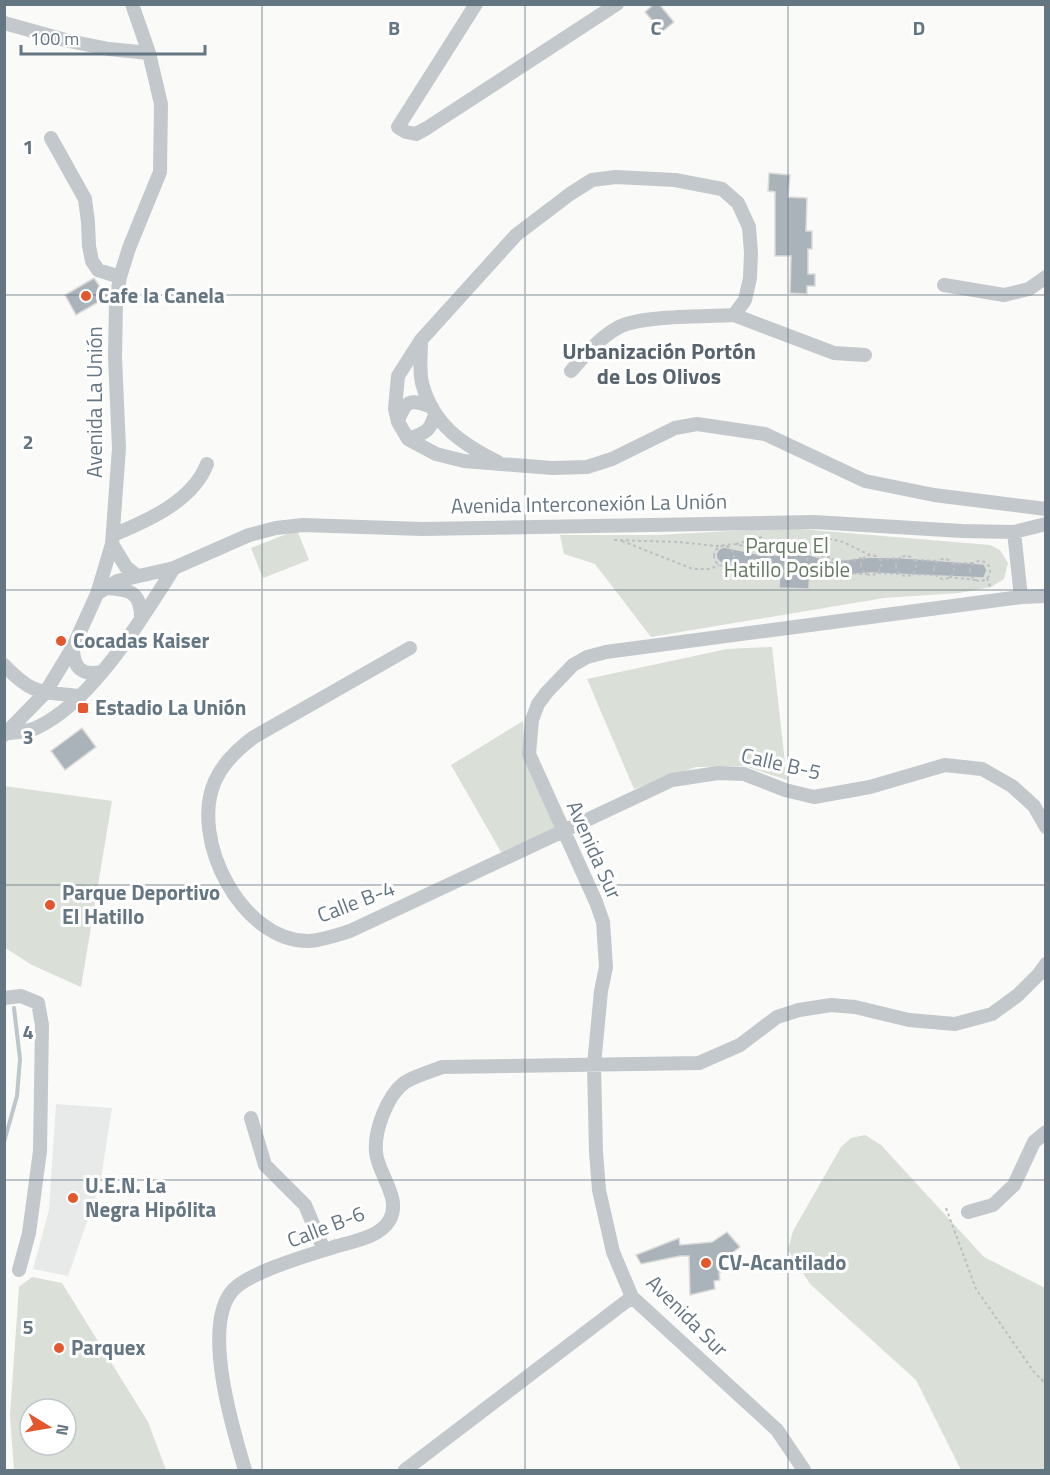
<svg xmlns="http://www.w3.org/2000/svg" width="1050" height="1475" font-family="'Titillium Web',sans-serif">
  <style>
    .built { fill: #e8e9e9 }
    .green { fill: #dadfd7; fill-rule: evenodd }
    .lines { fill: none; stroke-linecap: round; stroke-linejoin: round }
    .stream { stroke: #bbc7cb; stroke-width: 4 }
    .building { fill: #aab3b9; stroke: #dcdcda; stroke-width: 1.5 }
    .path { stroke: #bbbfc2; stroke-width: 2; stroke-dasharray: 3 3; stroke-linecap: butt }
    .minor { stroke: #c3c8cc; stroke-width: 14 }
    .grid { fill: none; stroke: #657683; stroke-width: 1.5; stroke-opacity: 0.55 }
    .poi-dot { fill: #e4572e; stroke: #fff; stroke-width: 2 }
    .labels { text-anchor: middle; stroke-width: 6; stroke-linejoin: round; paint-order: stroke }
    .poi-label { font-size: 21px; font-weight: bold; fill: #657683; stroke: #fff; text-anchor: start }
    .street-label { font-size: 21px; fill: #657683; stroke: #fff }
    .park-label { font-size: 21px; fill: #687a64; stroke: #fff }
    .neighbourhood-label { font-size: 22px; font-weight: bold; fill: #57646e; stroke: #fff }
    .grid-label { font-size: 20px; text-anchor: middle; font-weight: bold; fill: #657683; stroke: #fff; stroke-width: 6; stroke-linejoin: round; paint-order: stroke }
  </style>
  <rect width="100%" height="100%" fill="#fafaf8"/>
  <!-- built -->
  <path class="built" d="M56,1104L112,1108L100,1185L68,1276L33,1269L49,1210Z"/>
  <!-- green -->
  <path class="green" d="M788,528L990,545L1000,550L1008,563L1004,579L991,587L959,593L884,598L651,637L595,564L564,554L560,535H657Z
    M297,530L309,560L263,578L251,548Z
    M772,647L787,780L745,766L696,767L634,789L587,679L727,649Z
    M523,721L525,756L556,829L501,852L451,765Z
    M4,786L112,801L81,987L32,965L5,948Z
    M865,1135L881,1145L984,1257L1045,1288V1470H961L916,1380L810,1284L788,1250L793,1231L841,1147L851,1138Z
    M32,1277L62,1283L148,1422L166,1470H14L10,1415L19,1287ZM30,1409H66V1445H30Z"/>
  <g class="lines">
    <!-- stream -->
    <path class="stream" d="M4,1142L17,1096L20,1059L14,1008"/>
  </g>
  <!-- building -->
  <path class="building" d="M654,4H659L674,22L662,32L645,12Z
    M769,173L790,175L788,197L807,198L806,231H812V249H808V274H815V286H807V294L790,293L791,256H775V192L768,191Z
    M94,278L107,297L76,315L65,295Z
    M724,547L762,555H788L796,551L831,561L871,557L905,558L984,564L987,570L984,578L871,573L831,576L810,570L809,589L779,588L780,568L762,570L721,563L717,559L716,554L719,549Z
    M82,728L96,747L65,770L51,751Z
    M727,1232L740,1247L722,1261L723,1272L719,1273L720,1280L714,1281L715,1289L690,1295L689,1256H680L641,1264L636,1255L679,1238L680,1245L712,1242Z"/>
  <g class="lines">
    <!-- path -->
    <path class="path" d="M817,536L843,542L870,555
      M614,540L679,542L716,546L736,544L749,548L796,549
      M622,541L693,569H710L719,565
      M736,544L762,537
      M714 556a10 10 0 1 1 20 0a10 10 0 1 1-20 0Z
      M785,548L786,536
      M787 559a10 10 0 1 1 20 0a10 10 0 1 1-20 0Z
      M804,551L831,558
      M861 565a10 10 0 1 1 20 0a10 10 0 1 1-20 0Z
      M896 566a10 10 0 1 1 20 0a10 10 0 1 1-20 0Z
      M934 569a10 10 0 1 1 20 0a10 10 0 1 1-20 0Z
      M880,560L901,558
      M915,560L938,561
      M970 571a10 10 0 1 1 20 0a10 10 0 1 1-20 0Z
      M841,563L865,557
      M729,564L755,568
      M952,564L974,563
      M771,568V557L767,554L757,555L753,559L755,568L763,572L771,568L789,565
      M802,568L825,574
      M841,573V563L837,559L827,560L823,564L825,574L829,577L838,576L841,573L867,574
      M878,573L902,574
      M912,574L936,575
      M949,577L976,580
      M987,578L991,589
      M946,1208L976,1289L1034,1372L1046,1384"/>
    <!-- minor -->
    <path class="minor" d="M476,4L398,127L406,132L416,134L427,128L617,4
      M4,23L69,41L109,49L149,53
      M51,138L85,199L88,222L89,246L92,261L98,270L120,277
      M944,285L1004,295L1029,289L1046,277
      M734,315L834,353L865,355
      M421,340C421,354 419,370 422,383C433,425 462,444 498,462
      M571,371C585,355 599,338 619,327C642,315 706,317 734,315L745,300L750,278L751,253L749,227L738,203L722,189L675,180L616,177L592,180L570,194L516,235L421,340L398,376L395,409L398,422L408,439L436,454L464,461L552,468L587,467L612,459L675,428L697,424L765,434L865,481L934,495L1046,509
      M398,421C406,399 411,399 432,407
      M408,439C425,433 430,432 435,414
      M1014,532L1021,597
      M113,535C147,521 193,501 207,464
      M112,544L126,567L136,575
      M105,588C128,589 141,591 141,617
      M97,594L117,581L174,568L249,535L276,528L303,525L422,529L814,522L962,531L1014,532L1046,524
      M73,647C73,667 81,676 101,672
      M410,648L254,737C239,748 223,763 215,781C189,839 242,942 309,941C323,940 337,935 350,931L672,780L718,773L744,774L785,790L814,797L870,787L945,765L982,769L1012,786L1034,806L1046,827
      M4,665C34,696 40,691 79,696
      M9,733C18,732 27,732 36,728C92,703 142,618 174,568
      M4,735L45,693L73,647L97,594L112,544L119,448L115,357L116,301L120,277L129,248L160,172L161,104L149,53L132,4
      M4,998L21,996L38,1003L42,1025L40,1151L29,1233L19,1270
      M251,1118L265,1165L305,1205L324,1250
      M968,1212L993,1205L1014,1185L1034,1142L1046,1132
      M245,1470C233,1430 201,1325 233,1290C251,1271 310,1255 337,1246C354,1241 378,1238 389,1221C403,1199 377,1173 376,1152C374,1131 387,1096 404,1083C414,1076 430,1072 442,1067L699,1063L740,1045L777,1017L799,1010L831,1005L855,1007L909,1020L955,1024L992,1014L1018,995L1039,974L1046,964
      M405,1470L632,1297
      M804,1470L777,1430L632,1297L613,1252L599,1190L596,1152L594,1065L601,991L606,967L603,922L596,902L529,754L532,720L538,704L547,692L573,665L587,657L606,652L1021,597L1046,596"/>
  </g>
  <!-- grid -->
  <path class="grid" d="M262,4V1470M525,4V1470M788,4V1470M4,295H1046M4,590H1046M4,885H1046M4,1180H1046"/>
  <!-- markers -->
  <g class="poi-dot">
    <circle cx="86" cy="296" r="6"/>
    <circle cx="61" cy="641" r="6"/>
    <rect x="77" y="702" width="12" height="12" rx="3"/>
    <circle cx="50" cy="905" r="6"/>
    <circle cx="73" cy="1198" r="6"/>
    <circle cx="706" cy="1263" r="6"/>
    <circle cx="59" cy="1348" r="6"/>
  </g>
  <g class="labels">
    <!-- poi labels -->
    <g class="poi-label">
      <text x="98" y="303">Cafe la Canela</text>
      <text x="73" y="648">Cocadas Kaiser</text>
      <text x="95" y="715">Estadio La Unión</text>
      <text x="62" y="900">Parque Deportivo<tspan x="62" dy="24">El Hatillo</tspan></text>
      <text x="85" y="1193">U.E.N. La<tspan x="85" dy="24">Negra Hipólita</tspan></text>
      <text x="718" y="1270">CV-Acantilado</text>
      <text x="71" y="1355">Parquex</text>
    </g>
    <!-- street labels -->
    <g class="street-label">
      <text transform="translate(95 402) rotate(-90)" y="7">Avenida La Unión</text>
      <text transform="translate(589 504) rotate(-1)" y="7">Avenida Interconexión La Unión</text>
      <text transform="translate(781 764) rotate(13)" y="7">Calle B-5</text>
      <text transform="translate(594 850) rotate(66)" y="7">Avenida Sur</text>
      <text transform="translate(356 902) rotate(-21)" y="7">Calle B-4</text>
      <text transform="translate(326 1227) rotate(-21)" y="7">Calle B-6</text>
      <text transform="translate(687 1316) rotate(45)" y="7">Avenida Sur</text>
    </g>
    <!-- park labels -->
    <g class="park-label">
      <text x="787" y="553">Parque El<tspan x="787" dy="24">Hatillo Posible</tspan></text>
    </g>
    <!-- neighbourhood labels -->
    <g class="neighbourhood-label">
      <text x="659" y="359">Urbanización Portón<tspan x="659" dy="25">de Los Olivos</tspan></text>
    </g>
  </g>
  <g class="grid-label">
    <text x="394" y="35">B</text>
    <text x="656" y="35">C</text>
    <text x="919" y="35">D</text>
    <text x="28" y="154">1</text>
    <text x="28" y="449">2</text>
    <text x="28" y="744">3</text>
    <text x="28" y="1039">4</text>
    <text x="28" y="1334">5</text>
  </g>
  <!-- border -->
  <rect width="1050" height="1475" fill="none" stroke="#657683" stroke-width="12"/>
  <!-- north arrow -->
  <g transform="translate(48 1427) rotate(101)"><circle r="28" fill="#ffffff" stroke="#c1c8cd" stroke-width="1.5"/>
  <path d="M0-4.5L10 22L0 15L-10 22Z" fill="#e4572e"/>
  <text y="-9" font-size="16" font-weight="bold" text-anchor="middle" fill="#657683">N</text>
  </g>
  <!-- scale -->
  <path d="M21 45v9h184v-9" fill="none" stroke="#657683" stroke-width="3"/>
  <text x="30" y="45" font-size="18" fill="#657683" stroke="#ffffff" stroke-width="4.5" paint-order="stroke">100 m</text>
</svg>
